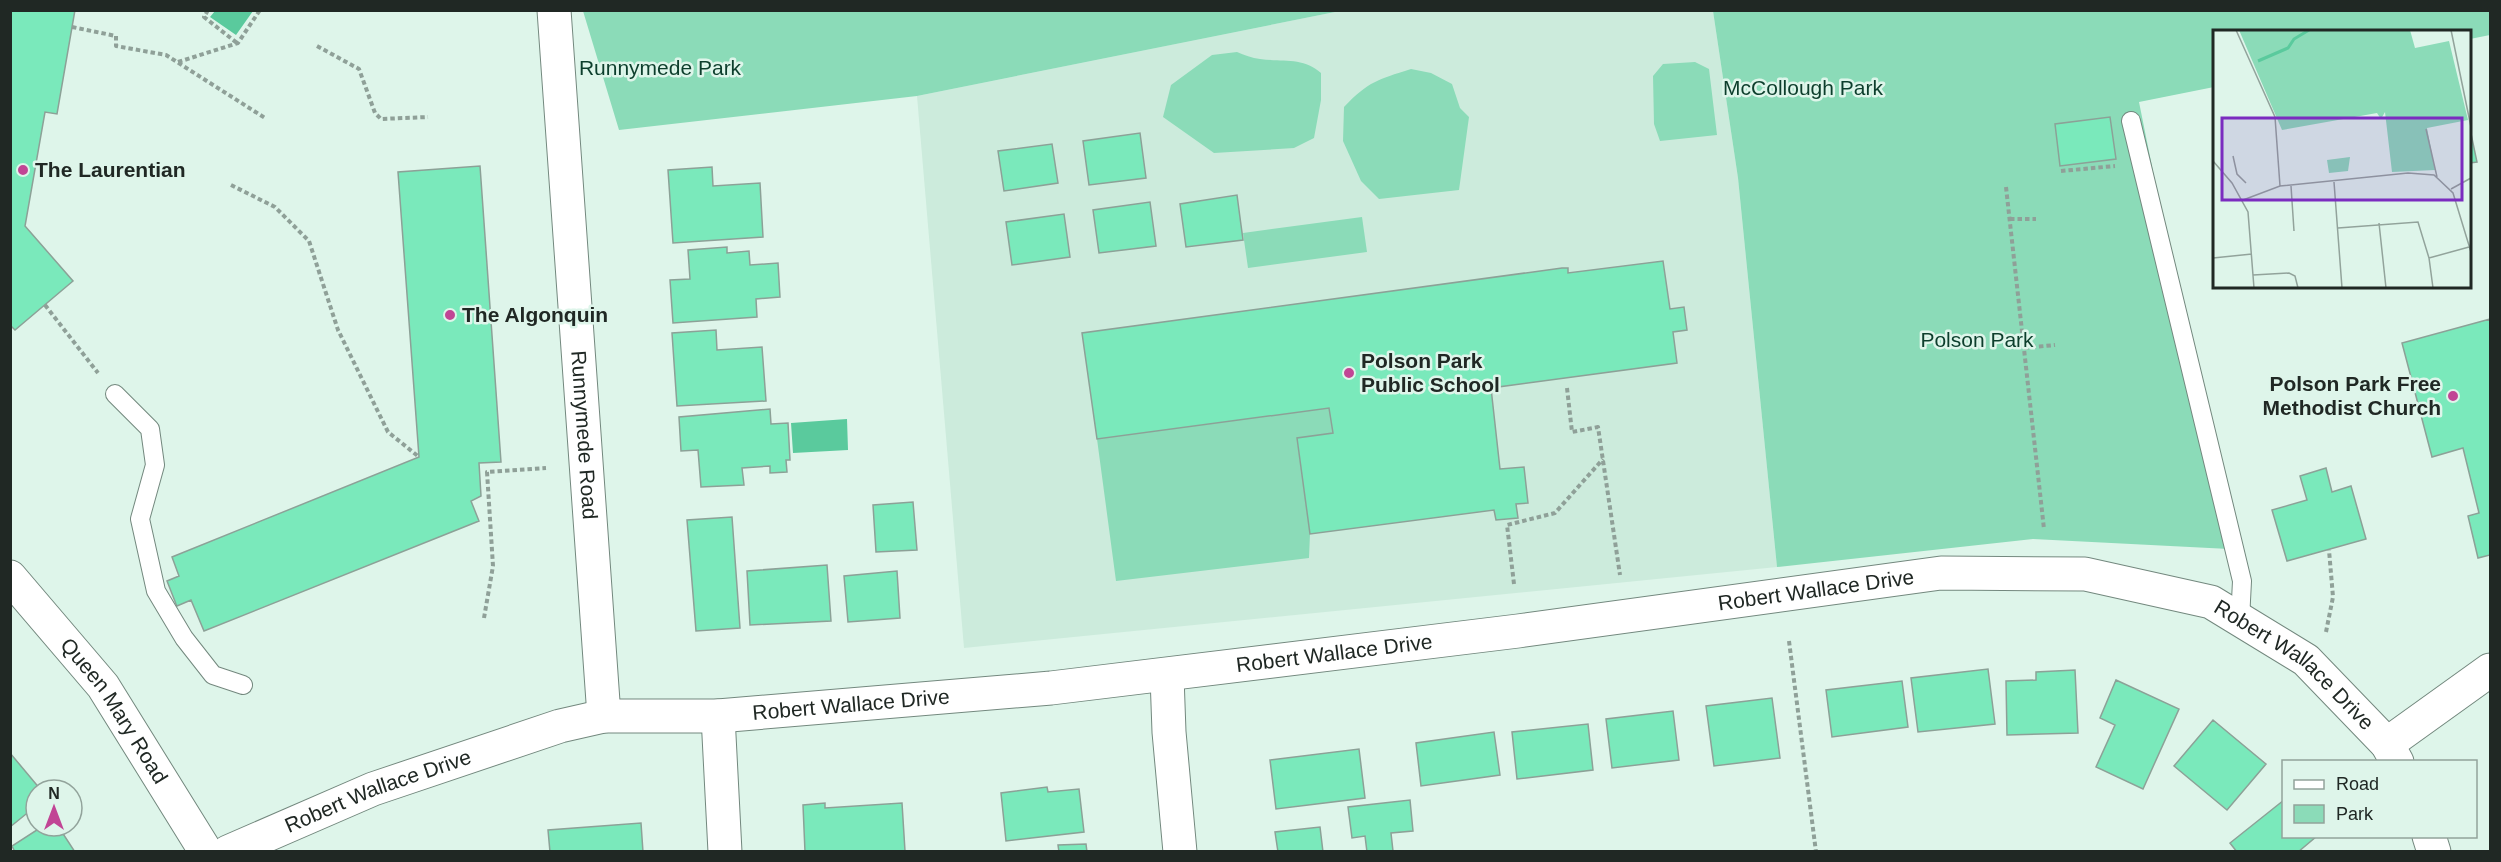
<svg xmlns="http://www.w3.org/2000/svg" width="2501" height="862" font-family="Arial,sans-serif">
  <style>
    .built { fill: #ccebdc }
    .green { fill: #8bdbb8 }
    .water { fill: #5aca9d }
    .building { fill: #7ae9bb; stroke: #8ca197; stroke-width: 1.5 }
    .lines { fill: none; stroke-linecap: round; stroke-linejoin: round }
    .service-casing { stroke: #73887e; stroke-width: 20 }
    .minor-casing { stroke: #73887e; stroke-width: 35 }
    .tertiary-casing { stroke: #73887e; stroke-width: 35 }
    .path { stroke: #8fa098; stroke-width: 4; stroke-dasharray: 4.5 3; stroke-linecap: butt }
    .service { stroke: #fff; stroke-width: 18 }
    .minor { stroke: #fff; stroke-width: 33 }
    .tertiary { stroke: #fff; stroke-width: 33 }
    .poi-dot { fill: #c14595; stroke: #def5ea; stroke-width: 2 }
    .labels { text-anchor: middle; stroke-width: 5; stroke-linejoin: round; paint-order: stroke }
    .park-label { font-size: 21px; fill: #0c3e2c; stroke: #def5ea }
    .poi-label { font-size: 21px; font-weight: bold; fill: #202824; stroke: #def5ea; text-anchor: start }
    .street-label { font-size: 21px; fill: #202824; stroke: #def5ea }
    .inset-river { fill: none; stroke: #5aca9d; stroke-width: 3 }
    .inset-road { fill: none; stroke: #92a39b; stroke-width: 1.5 }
    .view { fill: #7b2cbf; fill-opacity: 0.15; stroke: #7b2cbf; stroke-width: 3 }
    .inset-edge { fill: none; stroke: #202824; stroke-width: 3 }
  </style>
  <rect width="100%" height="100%" fill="#def5ea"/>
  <!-- built -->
  <path class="built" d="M1340,11H1713L1738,178L1777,567L964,648L917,96Z"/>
  <!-- green -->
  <path class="green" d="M2490,10V35L2470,39V32H2214V87L2139,102L2229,549L2033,539L1777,567L1738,178L1713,11Z
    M583,11V10L1340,11L917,96L619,130Z
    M1237,52C1244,55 1252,58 1260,59C1282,62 1304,57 1321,73V100L1314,138L1294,148L1214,153L1163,117L1171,85L1212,55Z
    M1695,62L1709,69L1717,135L1660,141L1654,124L1653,76L1663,64Z
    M1411,69L1431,73L1452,84L1460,108L1469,117L1459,190L1379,199L1361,181L1343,141L1344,107C1369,81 1377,80 1411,69Z
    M1362,217L1367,252L1248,268L1243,233Z
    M1329,408L1333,433L1297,439L1310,534L1309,558L1116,581L1097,439Z"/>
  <!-- water -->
  <path class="water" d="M215,11V10L253,11L236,35L210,17Z
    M847,419L848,450L793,453L791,423Z"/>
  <!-- building -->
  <path class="building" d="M10,10H75L57,114L45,112L25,226L73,281L15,330L10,325Z
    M2110,117L2116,159L2060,166L2055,124Z
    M2470,129L2477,162L2470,163Z
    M1140,133L1146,178L1089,185L1083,141Z
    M1052,144L1058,183L1004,191L998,151Z
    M480,166L501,462L479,463L481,496L471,501L479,521L204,631L191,600L177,606L176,604L167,581L179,576L172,557L419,457L398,172Z
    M712,167L713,186L760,183L763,237L673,243L668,170Z
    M1237,195L1243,240L1186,247L1180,204Z
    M1150,202L1156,246L1099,253L1093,210Z
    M1064,214L1070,257L1012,265L1006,222Z
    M727,247V253L749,251L750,265L778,263L780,297L756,299L757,317L673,323L670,280L690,279L688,250Z
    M1663,261L1670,309L1684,307L1687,330L1673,332L1677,363L1491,388L1500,469L1524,467L1528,503L1516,504L1518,518L1496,520L1494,510L1310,534L1297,438L1333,433L1329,408L1097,439L1082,333L1562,268H1568V273Z
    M2490,319V555L2478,558L2468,516L2479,513L2463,448L2432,457L2402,343Z
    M716,330L717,350L762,347L766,401L677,406L672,333Z
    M770,409L771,424L788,423L790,460H786L787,472L770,473V466L742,468L744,485L701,487L698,450L681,451L679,417Z
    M2326,468L2332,492L2351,486L2366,539L2287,561L2272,510L2307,500L2300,476Z
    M913,502L917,550L876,552L873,505Z
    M732,517L740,628L696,631L687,520Z
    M827,565L831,621L750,625L747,571Z
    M897,571L900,618L848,622L844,576Z
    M1988,669L1995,724L1918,732L1911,678Z
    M2075,670L2078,733L2007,735L2006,681L2036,680V672Z
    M2116,680L2179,709L2143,789L2096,767L2115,725L2100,718Z
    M1902,681L1908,727L1832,737L1826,690Z
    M1772,698L1780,758L1714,766L1706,706Z
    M1673,711L1679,760L1612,768L1606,719Z
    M2213,720L2266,764L2227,810L2174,766Z
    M1588,724L1593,770L1517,779L1512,732Z
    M1494,732L1500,775L1421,786L1416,743Z
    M1359,749L1365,798L1276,809L1270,760Z
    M10,753L41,790H36V806L10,827Z
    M1047,787L1048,792L1079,789L1084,832L1006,841L1001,793Z
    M1410,800L1413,831L1391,833L1393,851L1367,852L1365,836L1352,838L1348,807Z
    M2284,800V836H2317L2298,852H2237L2230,843Z
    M825,803V808L902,803L905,851L805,852L803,805Z
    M641,823L643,852H550L548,830Z
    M43,826H58L75,852H15L12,846Z
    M1320,827L1323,852H1278L1275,832Z
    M1086,844L1087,852H1059L1058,845Z"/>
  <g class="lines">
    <!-- service casing -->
    <g class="service-casing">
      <path id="service" d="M2131,121L2242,581L2240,620
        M115,394L150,429L155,465L140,519L156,591L184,638L213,675L243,685"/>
    </g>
    <!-- minor casing -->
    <g class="minor-casing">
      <g id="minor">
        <path id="s1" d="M554,10L604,716"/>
        <path d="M1167,676L1169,732L1180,852"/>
        <path d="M718,716L725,852"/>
        <path d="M2387,744L2490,670"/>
        <path d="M2429,836L2434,852"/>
        <path id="s2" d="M228,852L373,789L560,726L604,716H718L1051,688L1518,631L1941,573L2085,574L2211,602L2306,660L2387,744L2397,762"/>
      </g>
    </g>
    <!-- tertiary casing -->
    <g class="tertiary-casing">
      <g id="tertiary">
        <path id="s3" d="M10,577L103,686L206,852"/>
      </g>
    </g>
    <!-- path -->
    <path class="path" d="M208,10L204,17L237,43
      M72,27L116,36V46L166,55L265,118
      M317,46L359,69L375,113L381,119L428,117
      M178,62L238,43L260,10
      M2061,171L2115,166
      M231,185L275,207L309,241L338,330L388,432L419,457
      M2006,187L2044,529
      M2010,219H2036
      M45,305L98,373
      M2024,348L2055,345
      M1567,388L1572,432L1598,427L1620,575
      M1514,584L1507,525L1555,513L1603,459
      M484,618L493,566L487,472L546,468
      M2326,632L2333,597L2329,550
      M1789,641L1816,852"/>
    <!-- service -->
    <use href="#service" class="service"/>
    <!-- minor -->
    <use href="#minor" class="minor"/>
    <!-- tertiary -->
    <use href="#tertiary" class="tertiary"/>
  </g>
  <!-- markers -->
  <g class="poi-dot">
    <circle cx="23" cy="170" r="6"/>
    <circle cx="450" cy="315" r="6"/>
    <circle cx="1349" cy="373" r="6"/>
    <circle cx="2453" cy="396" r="6"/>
  </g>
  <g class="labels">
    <!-- park labels -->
    <g class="park-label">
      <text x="660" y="75">Runnymede Park</text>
      <text x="1803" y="95">McCollough Park</text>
      <text x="1977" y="347">Polson Park</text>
    </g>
    <!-- poi labels -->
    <g class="poi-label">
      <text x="35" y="177">The Laurentian</text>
      <text x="462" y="322">The Algonquin</text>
      <text x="1361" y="368">Polson Park<tspan x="1361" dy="24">Public School</tspan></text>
      <text x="2441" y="391" text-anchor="end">Polson Park Free<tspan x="2441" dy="24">Methodist Church</tspan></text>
    </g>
    <!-- street labels -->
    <g class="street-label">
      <text dy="7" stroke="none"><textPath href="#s1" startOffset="426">Runnymede Road</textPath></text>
      <text dy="7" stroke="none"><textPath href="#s2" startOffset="1620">Robert Wallace Drive</textPath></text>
      <text dy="7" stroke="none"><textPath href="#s2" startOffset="1134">Robert Wallace Drive</textPath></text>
      <text dy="7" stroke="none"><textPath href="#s2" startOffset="2124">Robert Wallace Drive</textPath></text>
      <text dy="7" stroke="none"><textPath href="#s2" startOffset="648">Robert Wallace Drive</textPath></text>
      <text dy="7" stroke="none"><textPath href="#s3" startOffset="170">Queen Mary Road</textPath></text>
      <text dy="7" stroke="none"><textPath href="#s2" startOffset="162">Robert Wallace Drive</textPath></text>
    </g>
  </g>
  <!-- overview -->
  <g transform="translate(2213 30)">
    <rect width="258" height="258" fill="#def5ea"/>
    <path d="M26,0H197L202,18L236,11L255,90L214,98L222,140L179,142L172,82L168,89L164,83L69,100ZM137,127L135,141L116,143L114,130Z" fill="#8bdbb8"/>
    <path class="inset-river" d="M45,31L75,18L81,9L96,0"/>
    <path class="inset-road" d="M23,0L62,87L67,156M238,0L258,97M213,99L224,147M20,126L24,144L33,153M0,131L19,153L35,182L41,258M121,152L129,258M78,156L81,201M238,159L258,148M30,170L67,156L195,143L221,145L240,163L258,222M166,193L173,258M125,198L205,192L216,228L220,258M0,228L39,224M216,228L256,217M40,245L76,243L82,246L85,258"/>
    <path class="view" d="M9,88H249V170H9Z"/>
    <rect width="258" height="258" class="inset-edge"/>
  </g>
  <!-- border -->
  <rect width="2501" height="862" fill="none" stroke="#202824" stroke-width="24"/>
  <!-- legend -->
  <rect x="2282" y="760" width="195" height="78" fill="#def5ea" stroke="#92a39b" stroke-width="1.5"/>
  <rect x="2294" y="780" width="30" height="9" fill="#ffffff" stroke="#92a39b" stroke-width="1.5"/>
  <text x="2336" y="790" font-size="18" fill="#202824">Road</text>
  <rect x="2294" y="805" width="30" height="18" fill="#8bdbb8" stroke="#92a39b" stroke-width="1.5"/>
  <text x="2336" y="820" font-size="18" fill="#202824">Park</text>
  <!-- north arrow -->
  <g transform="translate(54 808)"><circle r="28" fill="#def5ea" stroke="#92a39b" stroke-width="1.5"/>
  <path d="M0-4.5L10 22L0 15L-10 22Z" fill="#c14595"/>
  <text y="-9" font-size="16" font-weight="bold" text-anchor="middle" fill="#202824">N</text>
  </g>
</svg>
